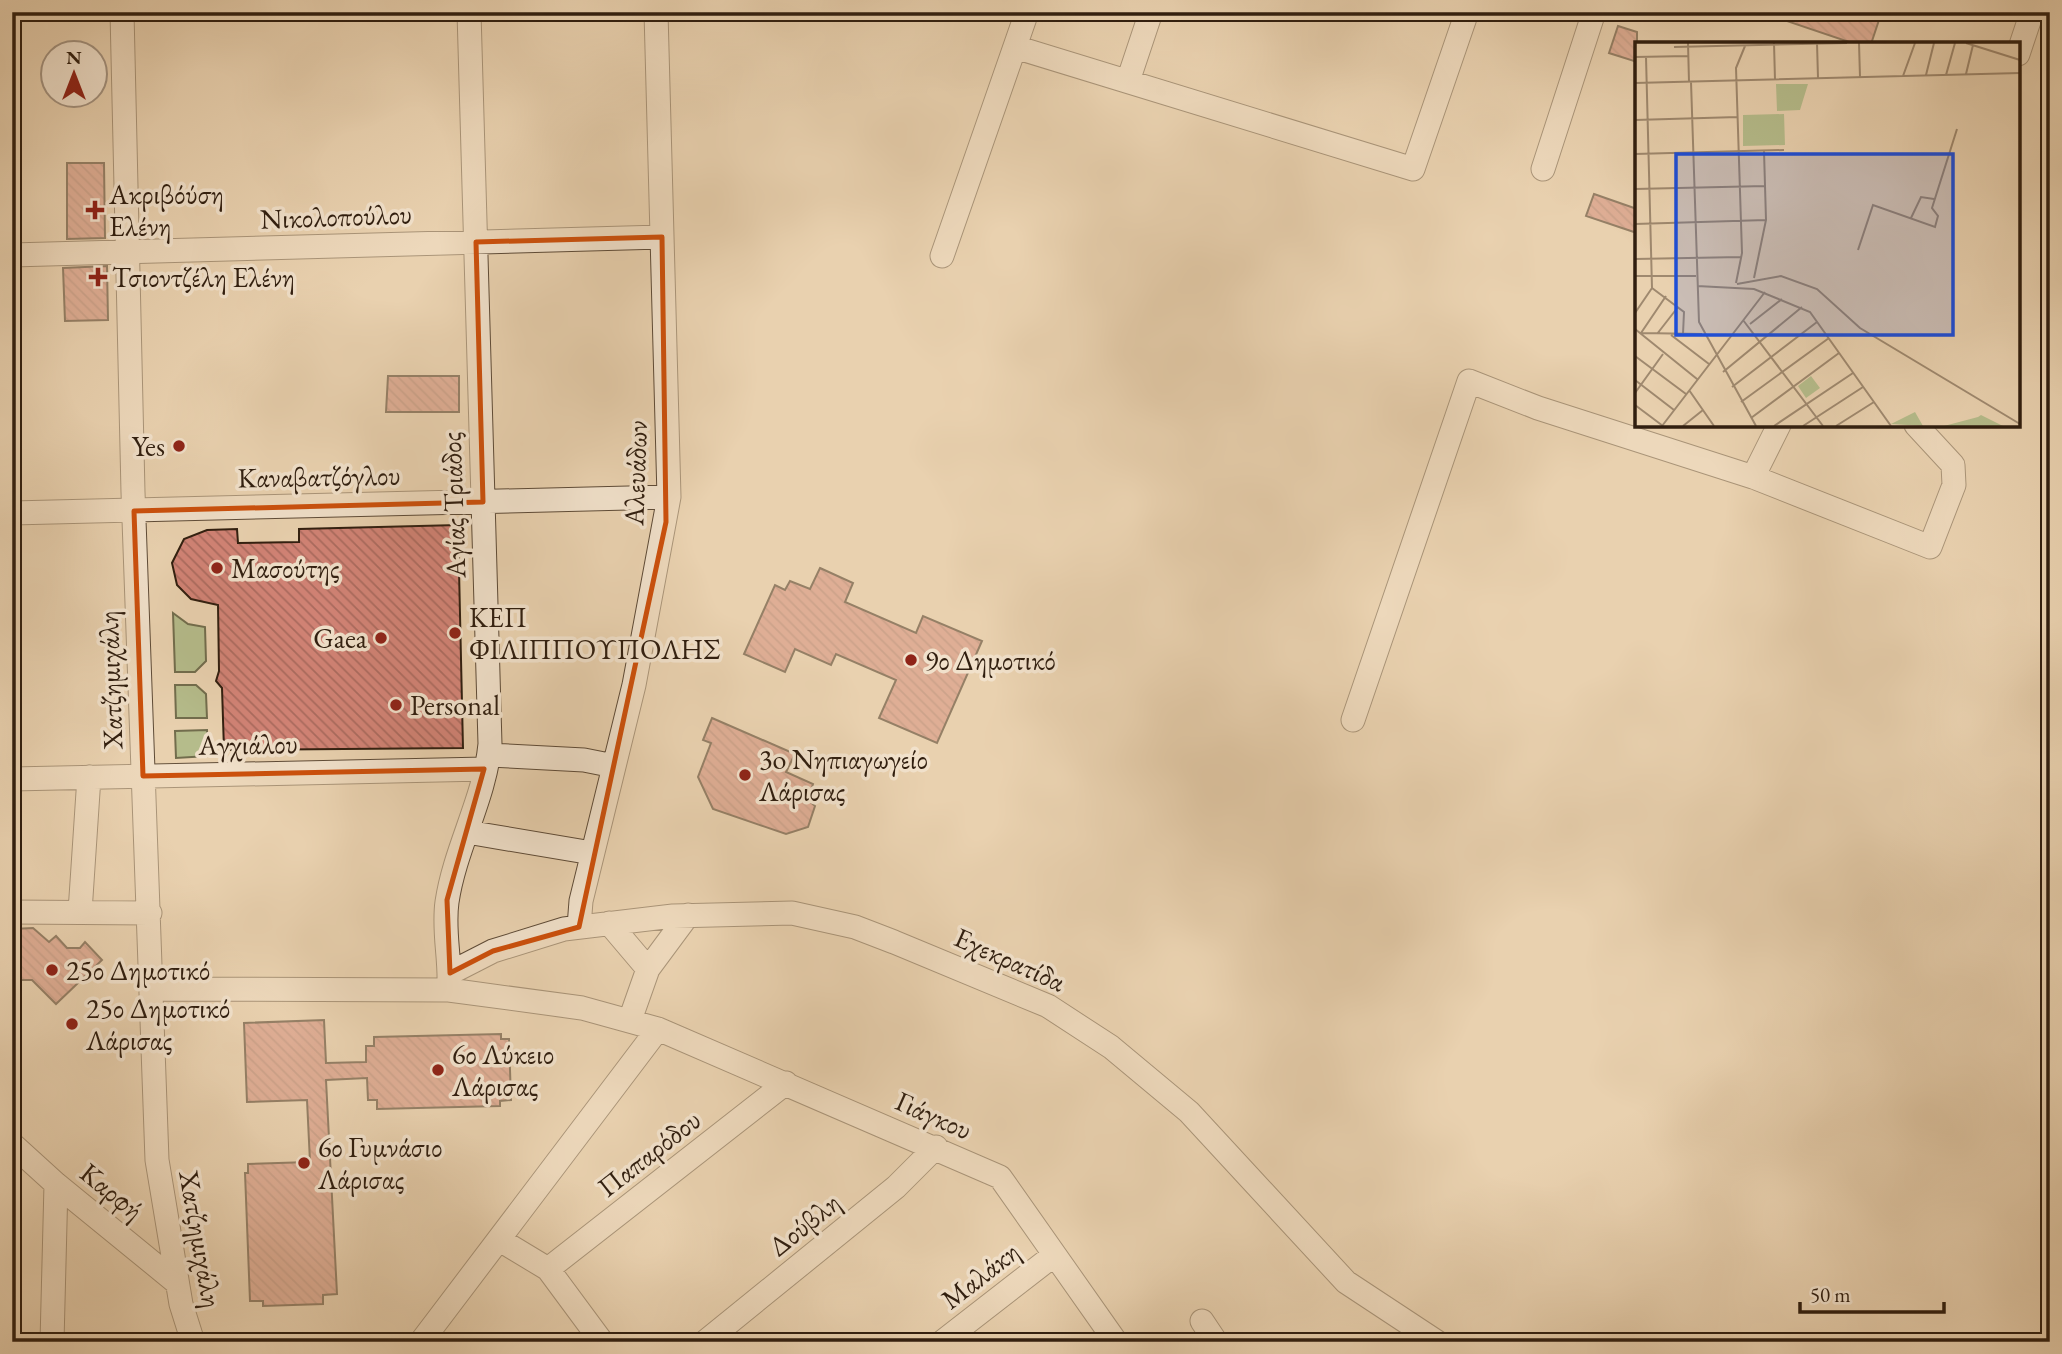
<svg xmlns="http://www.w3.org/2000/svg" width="2062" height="1354" font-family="'EB Garamond',serif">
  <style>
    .grass { fill: #b5bc8b; stroke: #726d4d; stroke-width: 2 }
    .building { fill: url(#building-back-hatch); stroke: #301e0f; stroke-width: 2 }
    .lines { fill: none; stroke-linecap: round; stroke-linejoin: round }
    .minor-casing { stroke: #5e4b37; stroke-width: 25 }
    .minor { stroke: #f1e1cb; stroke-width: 23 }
    .marked { fill: none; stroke: #cc500c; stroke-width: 5; stroke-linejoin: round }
    .poi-dot { fill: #8f2418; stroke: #f1e1cb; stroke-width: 2.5 }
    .labels { text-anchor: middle; stroke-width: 7; stroke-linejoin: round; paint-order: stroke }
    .poi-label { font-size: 28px; fill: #301e0f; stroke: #f1e1cb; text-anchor: start }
    .street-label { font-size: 28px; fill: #301e0f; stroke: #f1e1cb }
    .inset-road { fill: none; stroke: #9f896f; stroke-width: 2 }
    .view { fill: #1d4ed8; fill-opacity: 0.15; stroke: #1d4ed8; stroke-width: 3.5 }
    .inset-edge { fill: none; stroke: #301e0f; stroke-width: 3.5 }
  </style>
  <defs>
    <pattern id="building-back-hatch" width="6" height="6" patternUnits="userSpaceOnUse" patternTransform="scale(1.75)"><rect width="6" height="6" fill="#d28376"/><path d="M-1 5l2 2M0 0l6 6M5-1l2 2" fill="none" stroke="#ab6b5f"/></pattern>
  </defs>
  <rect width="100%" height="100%" fill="#e9d1af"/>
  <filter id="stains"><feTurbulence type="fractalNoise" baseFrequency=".00286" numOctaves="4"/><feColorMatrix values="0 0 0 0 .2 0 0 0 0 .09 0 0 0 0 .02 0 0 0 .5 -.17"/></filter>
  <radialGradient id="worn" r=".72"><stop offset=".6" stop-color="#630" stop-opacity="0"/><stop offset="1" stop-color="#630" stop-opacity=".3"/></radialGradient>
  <!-- grass -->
  <path class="grass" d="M173,613L188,624L205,627L206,661L195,672H175Z
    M175,685H196L206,694L207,718H176Z
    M207,730L208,756L176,758L175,731Z"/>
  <!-- building -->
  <path class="building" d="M1770,12H1854L1879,20L1871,44H1855L1769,15Z
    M1618,26L1637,32V62L1609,53Z
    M67,163H104L105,238L67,239Z
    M1594,194L1637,209V233L1586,216Z
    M107,266L108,320L65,321L63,268Z
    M388,376H459V412H386Z
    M458,525L463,748L224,750L222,688L216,681L219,671L218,605L191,599L177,585L172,563L184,539L207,530L237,529L238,543L299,542V529Z
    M820,568L853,583L845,602L916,633L923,616L982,641L937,743L879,718L896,680L836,654L831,665L795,649L785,672L744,654L775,585L785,590L790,581L810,589Z
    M712,718L795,754L786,772L813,784L808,800L815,806L808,827L786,834L713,809L698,777L711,743L703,740Z
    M33,928L49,942L56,936L67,948H80L85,942L102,960L56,1004L32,980H12V929Z
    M324,1020L326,1063L366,1062V1046H374V1037L501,1034V1039H509L511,1100L500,1101V1106L377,1109V1100H368L367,1078L326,1080L337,1294L323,1295V1304L263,1306V1301H250L245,1173H248V1164L310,1162L307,1100L247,1102L244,1023Z"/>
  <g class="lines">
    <!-- minor casing -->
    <g class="minor-casing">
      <path id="minor" d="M122,12L133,492L157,1160L181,1304L193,1342
        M1015,47L1413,169L1467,12
        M2018,54L2032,12
        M1128,81L1151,12
        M1543,169L1594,12
        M12,255L662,237
        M942,256L1027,12
        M1753,477L1779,425
        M12,513L669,497
        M1353,720L1469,381L1538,408L1753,477L1930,547L1954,485L1953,465L1916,425
        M489,755L584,760L614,766
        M12,779L485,769
        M467,832L592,853
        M12,912L150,913
        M80,912L89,777
        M609,923L648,969
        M579,927L581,901L634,685L669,497L656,12
        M450,973L493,951L564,929L673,916L792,913L855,927L894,942L1048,1006L1111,1047L1189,1112L1346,1282L1437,1342
        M449,984C450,956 443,930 447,902C455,848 485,798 490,744L469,12
        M152,989L449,990L582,1008L658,1029L1000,1177L1116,1342
        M630,1020L648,969L688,915
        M12,1144L56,1184L176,1282
        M500,1240L548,1269L602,1342
        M548,1269L786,1083
        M1202,1321L1216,1342
        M52,1342L56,1184
        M421,1342L658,1029
        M705,1342L896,1187L936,1147
        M942,1342L1054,1255"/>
    </g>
    <!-- minor -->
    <use href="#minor" class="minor"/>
  </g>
  <!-- marked area -->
  <path d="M0 0H2062V1354H0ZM662,237L666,522L579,927L493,951L450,973L447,900L484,769L143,776L134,511L483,502L476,242Z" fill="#e9d1af" fill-opacity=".55" fill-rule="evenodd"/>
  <path class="marked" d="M662,237L666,522L579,927L493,951L450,973L447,900L484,769L143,776L134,511L483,502L476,242Z"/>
  <!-- markers -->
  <g class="poi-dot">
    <path d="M91.5 199.5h7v7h7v7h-7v7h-7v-7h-7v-7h7z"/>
    <path d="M94.5 266.5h7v7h7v7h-7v7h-7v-7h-7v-7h7z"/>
    <circle cx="179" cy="446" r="7"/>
    <circle cx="217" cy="568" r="7"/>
    <circle cx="455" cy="633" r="7"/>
    <circle cx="381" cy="638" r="7"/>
    <circle cx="911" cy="660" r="7"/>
    <circle cx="396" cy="705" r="7"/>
    <circle cx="745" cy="775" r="7"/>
    <circle cx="52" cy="970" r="7"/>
    <circle cx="72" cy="1024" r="7"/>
    <circle cx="438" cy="1070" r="7"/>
    <circle cx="304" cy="1163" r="7"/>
  </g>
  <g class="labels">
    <!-- poi labels -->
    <g class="poi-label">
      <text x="109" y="204">Ακριβόύση<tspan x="109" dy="32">Ελένη</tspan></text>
      <text x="112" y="287">Τσιοντζέλη Ελένη</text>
      <text x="165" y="456" text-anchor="end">Yes</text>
      <text x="231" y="578">Μασούτης</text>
      <text x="469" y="627">ΚΕΠ<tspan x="469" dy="32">ΦΙΛΙΠΠΟΥΠΟΛΗΣ</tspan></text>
      <text x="367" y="648" text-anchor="end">Gaea</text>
      <text x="925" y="670">9ο Δημοτικό</text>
      <text x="410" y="715">Personal</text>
      <text x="759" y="769">3o Νηπιαγωγείο<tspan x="759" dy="32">Λάρισας</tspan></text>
      <text x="66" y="980">25ο Δημοτικό</text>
      <text x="86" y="1018">25ο Δημοτικό<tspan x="86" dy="32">Λάρισας</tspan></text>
      <text x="452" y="1064">6ο Λύκειο<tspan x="452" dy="32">Λάρισας</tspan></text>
      <text x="318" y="1157">6ο Γυμνάσιο<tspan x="318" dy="32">Λάρισας</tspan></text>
    </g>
    <!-- street labels -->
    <g class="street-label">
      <text transform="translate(336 216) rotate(-2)" y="10">Νικολοπούλου</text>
      <text transform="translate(635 473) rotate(-88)" y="10">Αλευάδων</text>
      <text transform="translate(319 476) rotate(-1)" y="10">Καναβατζόγλου</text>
      <text transform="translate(453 505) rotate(-92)" y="10">Αγίας Τριάδος</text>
      <text transform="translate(110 680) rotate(-92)" y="10">Χατζημιχάλη</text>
      <text transform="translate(248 744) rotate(-1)" y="10">Αγχιάλου</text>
      <text transform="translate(1010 959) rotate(24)" y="10">Εχεκρατίδα</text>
      <text transform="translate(934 1115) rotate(24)" y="10">Γιάγκου</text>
      <text transform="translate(649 1153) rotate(-38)" y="10">Παπαρόδου</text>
      <text transform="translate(112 1191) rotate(39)" y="10">Καρφή</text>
      <text transform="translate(804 1224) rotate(-39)" y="10">Δούβλη</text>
      <text transform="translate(201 1239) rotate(80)" y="10">Χατζημιχάλη</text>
      <text transform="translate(980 1275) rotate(-38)" y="10">Μαλάκη</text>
    </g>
  </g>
  <!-- overview -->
  <g transform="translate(1635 42)">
    <rect width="385" height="385" fill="#e9d1af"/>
    <path d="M149,72L150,103L108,104V73Z" fill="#b5bc8b"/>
    <path d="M141,42H173L165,68L142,69ZM176,334L185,346L171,356L163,344ZM280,370L288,384L256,382ZM346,373L368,384H309L343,375Z" fill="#b5bc8b"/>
    <path class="inset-road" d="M53,1L54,40M139,1L140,38M182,1L183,36M224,1L225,35M331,1L385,18M39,5L212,1M0,15L53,14M11,15L17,246L49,270L48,292M331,32L338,3M291,33L299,1M311,33L320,1M268,34L280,1M56,40L64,280L121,384M0,41L385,31M0,78L103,75M0,112L149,108M0,147L130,144M276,176L286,155L299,157M0,182L131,178M223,208L238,163L300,185L303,174L297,166L322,87M0,217L106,215M0,234H61M119,236L131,178L129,109M101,241L107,211L101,26L110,4M102,242L146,234L182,247L225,286L385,382M62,244L119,247L175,270L256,384M0,271L17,246M108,278L188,384M115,282L147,257M0,287L62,337M6,291L67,292M6,291L31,254M22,292L43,265M36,293L74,322M0,314L51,352M88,330L167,265M0,338L39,368M97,345L182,280M54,348L79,384M0,351L28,312M106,360L194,296M0,363L28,384M116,376L204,311M27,384L130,250M48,384L68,368M139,384L218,331M168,384L228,345M201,384L239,360"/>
    <path class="view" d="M41,112H318V293H41Z"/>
    <rect width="385" height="385" class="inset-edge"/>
  </g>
  <!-- margin -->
  <rect width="2062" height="1354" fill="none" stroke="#e9d1af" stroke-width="42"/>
  <rect x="14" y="14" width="2034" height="1326" fill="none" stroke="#301e0f" stroke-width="3.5"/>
  <rect x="21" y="21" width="2020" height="1312" fill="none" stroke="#301e0f" stroke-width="2"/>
  <!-- north arrow -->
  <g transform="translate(74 74)"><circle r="33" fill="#f1e1cb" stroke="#a49380" stroke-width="2"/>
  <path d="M0-5L12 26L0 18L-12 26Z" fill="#8f2418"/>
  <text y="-10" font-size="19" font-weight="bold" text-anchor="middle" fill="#301e0f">N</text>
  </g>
  <!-- scale -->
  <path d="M1800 1302v10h144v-10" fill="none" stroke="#301e0f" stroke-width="3.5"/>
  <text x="1810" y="1302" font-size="21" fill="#301e0f" stroke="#f1e1cb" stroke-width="5" paint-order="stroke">50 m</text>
  <rect width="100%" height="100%" filter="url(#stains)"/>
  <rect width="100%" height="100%" fill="url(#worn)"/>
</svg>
